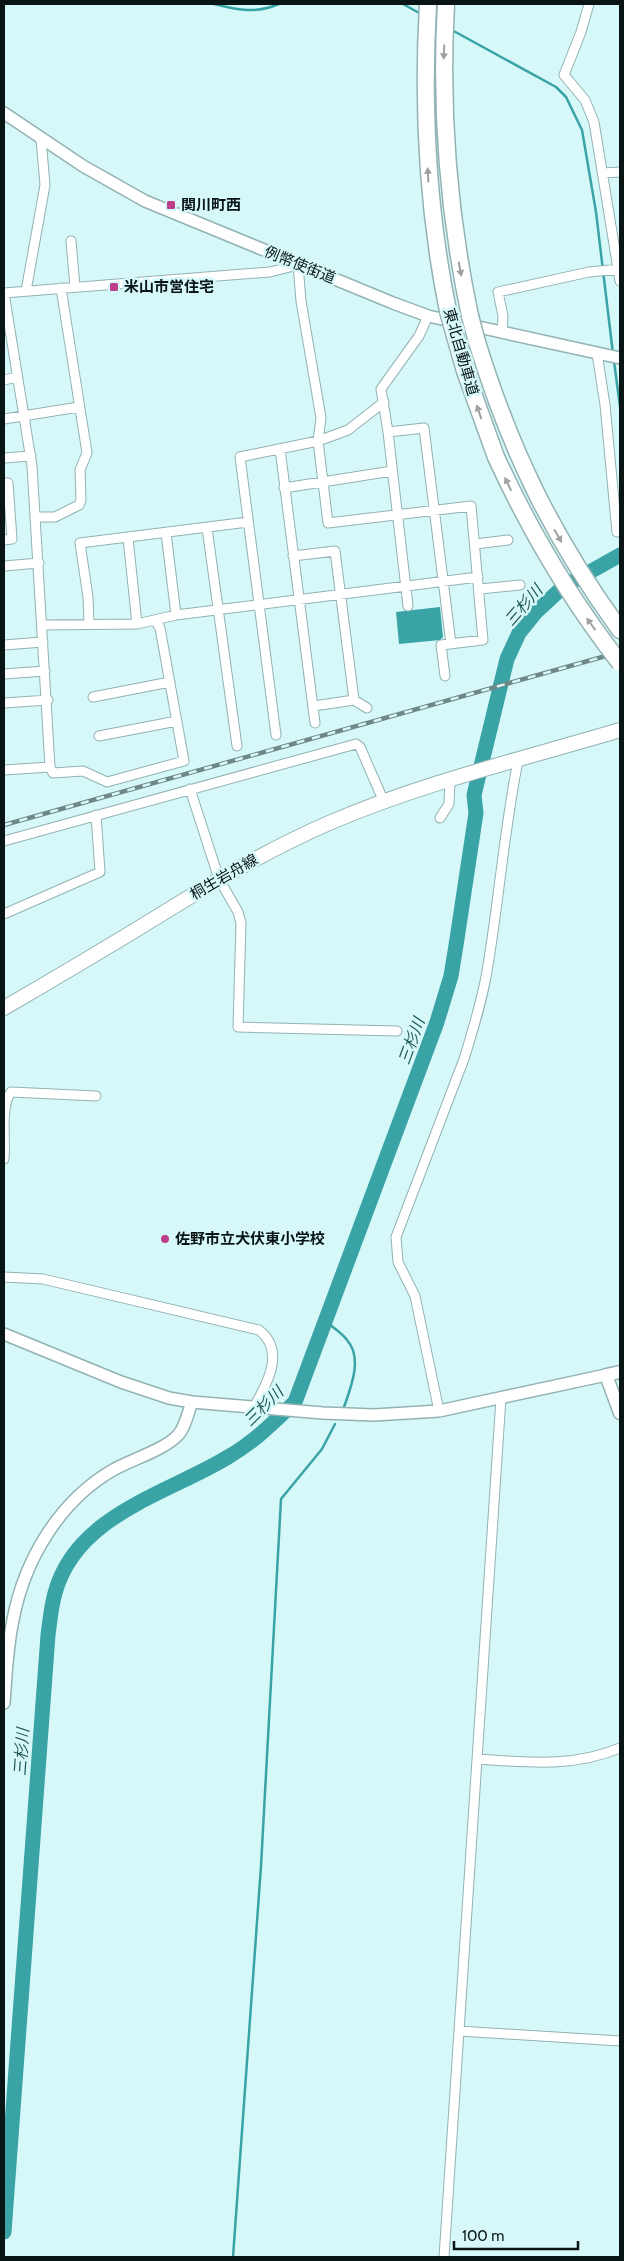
<svg xmlns="http://www.w3.org/2000/svg" width="624" height="2261" font-family="Cabin,'Noto Sans JP',sans-serif">
  <style>
    .water { fill: #3aa3a6 }
    .lines { fill: none; stroke-linecap: round; stroke-linejoin: round }
    .stream { stroke: #3aa3a6; stroke-width: 2.5 }
    .river { stroke: #3aa3a6; stroke-width: 15 }
    .minor-casing { stroke: #92b2b3; stroke-width: 11 }
    .tertiary-casing { stroke: #92b2b3; stroke-width: 14 }
    .secondary-casing { stroke: #92b2b3; stroke-width: 15 }
    .primary-casing { stroke: #92b2b3; stroke-width: 16 }
    .motorway-casing { stroke: #92b2b3; stroke-width: 19 }
    .minor { stroke: #fff; stroke-width: 9 }
    .tertiary { stroke: #fff; stroke-width: 11 }
    .secondary { stroke: #fff; stroke-width: 12 }
    .primary { stroke: #fff; stroke-width: 14 }
    .motorway { stroke: #fff; stroke-width: 16 }
    .rail-casing { stroke: #708787; stroke-width: 4.5 }
    .rail { stroke: #d7f8f9; stroke-width: 2.5; stroke-dasharray: 8; stroke-linecap: butt }
    .motorway-bridge-casing { stroke: #92b2b3; stroke-width: 19; stroke-linecap: butt }
    .motorway-bridge { stroke: #fff; stroke-width: 16 }
    .oneway { fill: #9da1a1 }
    .poi-dot { fill: #bd3e89; stroke: #d7f8f9; stroke-width: 2 }
    .labels { text-anchor: middle; stroke-width: 5; stroke-linejoin: round; paint-order: stroke }
    .poi-label { font-size: 15px; font-weight: bold; fill: #091515; stroke: #d7f8f9; text-anchor: start }
    .street-label { font-size: 15px; fill: #091515; stroke: #d7f8f9 }
    .water-label { font-size: 16px; font-style: italic; fill: #1e5859; stroke: #d7f8f9 }
  </style>
  <rect width="100%" height="100%" fill="#d7f8f9"/>
  <!-- water -->
  <path class="water" d="M440,607L443,637L440,640L399,644L396,612Z"/>
  <g class="lines">
    <!-- stream -->
    <path class="stream" d="M214,4C239,10 255,14 279,4
      M403,4L421,14
      M450,29L556,87L566,97L582,130L596,212L613,354
      M614,361L620,407
      M327,1322C333,1328 342,1333 347,1340C363,1358 351,1387 344,1407
      M233,2257L261,1866L281,1499L322,1449L335,1424"/>
    <!-- river -->
    <path class="river" d="M4,2232L48,1635C50,1621 51,1607 55,1593C76,1515 167,1494 228,1457C254,1442 274,1422 295,1402L437,1022L451,976L457,939L476,813L474,795L507,659L519,633L536,612L563,587L620,555"/>
    <!-- minor casing -->
    <g class="minor-casing">
      <path id="minor" d="M589,4L581,32L564,75L585,100L594,122L620,281
        M603,173L620,172
        M71,241L75,287
        M26,291L45,185L41,139
        M4,293L270,272L298,265L301,301L321,418L318,441L328,523L471,506L483,640L441,645L445,676
        M4,293L32,466L50,767L53,773L83,771L107,782L184,761L160,628L155,620
        M502,333L503,316L498,292L589,272L620,269
        M597,353L605,405L617,532
        M4,380L17,377
        M4,419L79,407
        M388,432L424,428L451,644
        M280,449L315,723
        M4,458L31,456
        M4,483H8L12,539L4,540
        M284,488L392,471
        M36,517H55L79,505L81,500L80,470L87,453L61,288
        M207,528L237,746
        M166,533L176,615
        M128,538L137,624
        M475,544L508,540
        M293,556L335,551L354,700
        M4,566L39,563
        M480,589L520,585
        M408,606L388,432L381,389L419,336L428,316
        M89,623L88,597L80,543L248,522
        M42,625L137,624L176,615L478,577
        M4,645L43,642
        M4,674L45,671
        M93,697L170,682
        M4,703L48,700
        M314,706L354,700L367,708
        M276,735L240,457L318,441L348,430L384,402
        M99,736L177,721
        M4,770L50,767
        M190,789L219,879L238,912L241,923L238,1027L397,1031
        M440,818L449,804L450,780
        M4,841L356,744L360,747L384,802
        M4,914L100,872L96,815
        M4,1159C6,1140 0,1106 11,1092L96,1096
        M4,1277L43,1279L259,1330C286,1351 267,1384 254,1407
        M439,1411L415,1296L398,1262L396,1237L464,1059C473,1030 482,1001 487,971C499,901 504,830 518,761
        M477,1759C528,1762 571,1768 620,1748
        M459,2031L620,2041
        M444,2257L501,1398"/>
    </g>
    <!-- tertiary casing -->
    <g class="tertiary-casing">
      <path id="tertiary" d="M4,113L83,166L145,201L393,303L428,316L620,358
        M4,1334L121,1382L169,1398L192,1402L323,1413L374,1415L439,1411L606,1375
        M4,1703C6,1676 7,1648 13,1620C24,1561 59,1501 113,1470C132,1459 165,1450 179,1434C186,1425 188,1412 192,1402"/>
    </g>
    <!-- secondary casing -->
    <g class="secondary-casing">
      <path id="secondary" d="M620,1372L606,1375L620,1413"/>
    </g>
    <!-- primary casing -->
    <g class="primary-casing">
      <path id="primary" d="M4,1008C47,983 91,957 134,931C197,892 260,853 329,823C422,783 523,759 620,730"/>
    </g>
    <!-- motorway casing -->
    <g class="motorway-casing">
      <path id="motorway" d="M428,4C422,109 427,208 448,311
        M446,4C440,109 448,212 470,316
        M455,336L465,371L496,457
        M477,342C511,452 552,536 620,630"/>
    </g>
    <!-- minor -->
    <use href="#minor" class="minor"/>
    <!-- tertiary -->
    <use href="#tertiary" class="tertiary"/>
    <!-- secondary -->
    <use href="#secondary" class="secondary"/>
    <!-- primary -->
    <use href="#primary" class="primary"/>
    <!-- motorway -->
    <use href="#motorway" class="motorway"/>
    <!-- rail casing -->
    <g class="rail-casing">
      <path id="rail" d="M4,825L620,652"/>
    </g>
    <!-- rail -->
    <use href="#rail" class="rail"/>
    <!-- motorway-bridge casing -->
    <g class="motorway-bridge-casing">
      <path id="motorway-bridge" d="M448,311L455,336
        M470,316L477,342
        M496,457C530,531 570,599 620,663"/>
    </g>
    <!-- motorway-bridge -->
    <use href="#motorway-bridge" class="motorway-bridge"/>
  </g>
  <!-- one-way arrows -->
  <defs><path id="oneway-solid" d="M-6-.8H1V-3.2L6.5 0L1 3.2V.8H-6Z" transform="scale(1.25)"/></defs>
  <g class="oneway">
    <use href="#oneway-solid" transform="translate(444 52) rotate(92)"/>
    <use href="#oneway-solid" transform="translate(428 175) rotate(-93)"/>
    <use href="#oneway-solid" transform="translate(460 269) rotate(79)"/>
    <use href="#oneway-solid" transform="translate(479 412) rotate(-109)"/>
    <use href="#oneway-solid" transform="translate(508 484) rotate(-115)"/>
    <use href="#oneway-solid" transform="translate(558 536) rotate(60)"/>
    <use href="#oneway-solid" transform="translate(591 624) rotate(-126)"/>
  </g>
  <!-- markers -->
  <g class="poi-dot">
    <rect x="166" y="200" width="10" height="10" rx="2.5"/>
    <rect x="109" y="282" width="10" height="10" rx="2.5"/>
    <circle cx="165" cy="1239" r="5"/>
  </g>
  <g class="labels">
    <!-- poi labels -->
    <g class="poi-label">
      <text x="181" y="210">関川町西</text>
      <text x="124" y="292">米山市営住宅</text>
      <text x="175" y="1244">佐野市立犬伏東小学校</text>
    </g>
    <!-- street labels -->
    <g class="street-label">
      <text transform="translate(300 265) rotate(22)" y="5">例幣使街道</text>
      <text transform="translate(461 352) rotate(74)" y="5">東北自動車道</text>
      <text transform="translate(224 877) rotate(-30)" y="5">桐生岩舟線</text>
    </g>
    <!-- water labels -->
    <g class="water-label">
      <text transform="translate(523 605) rotate(-49)" y="6">三杉川</text>
      <text transform="translate(411 1041) rotate(-70)" y="6">三杉川</text>
      <text transform="translate(263 1406) rotate(-45)" y="6">三杉川</text>
      <text transform="translate(21 1752) rotate(-86)" y="6">三杉川</text>
    </g>
  </g>
  <!-- border -->
  <rect width="624" height="2261" fill="none" stroke="#091515" stroke-width="10"/>
  <!-- scale -->
  <path d="M454 2241v8h124v-8" fill="none" stroke="#091515" stroke-width="2.5"/>
  <text x="462" y="2241" font-size="15" fill="#091515" stroke="#d7f8f9" stroke-width="4" paint-order="stroke">100 m</text>
</svg>
